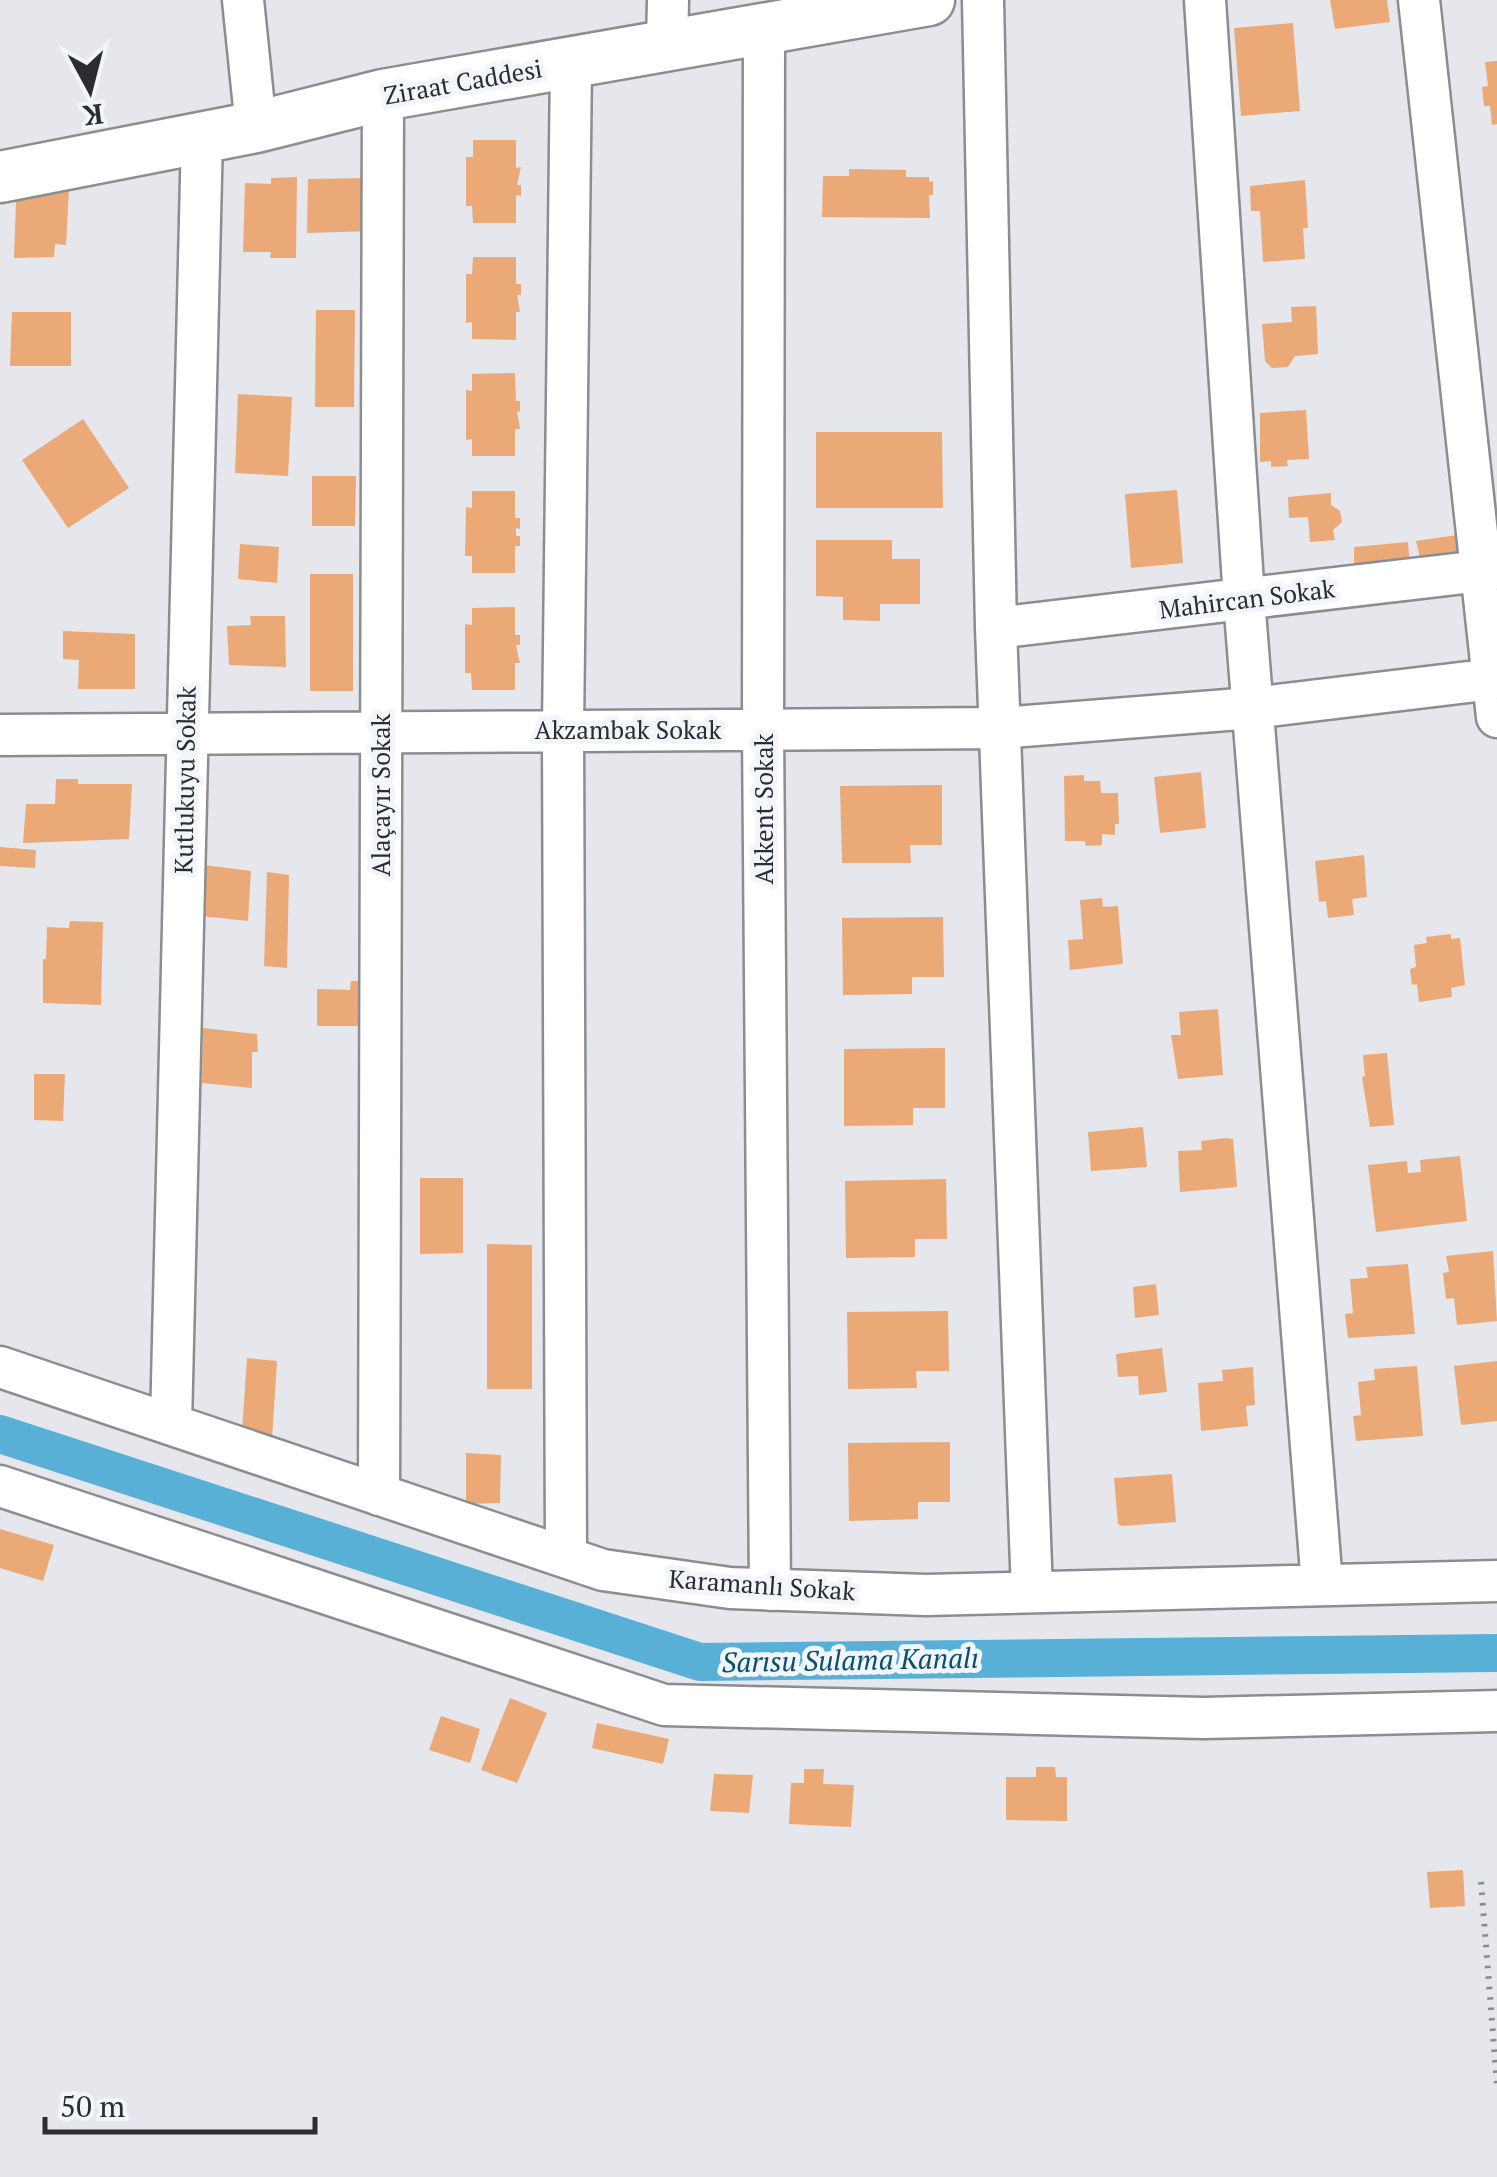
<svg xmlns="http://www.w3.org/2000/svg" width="1497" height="2177" font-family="'PT Serif',serif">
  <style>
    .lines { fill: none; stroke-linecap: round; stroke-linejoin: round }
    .canal { stroke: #59b0d6; stroke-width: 38 }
    .building { fill: #eaa977 }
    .minor-casing { stroke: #8b8d91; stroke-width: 45 }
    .tertiary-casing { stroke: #8b8d91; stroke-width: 55 }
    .path { stroke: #898a8e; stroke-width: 6; stroke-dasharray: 2.5 8; stroke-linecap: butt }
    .minor { stroke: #fff; stroke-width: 40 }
    .tertiary { stroke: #fff; stroke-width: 50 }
    .labels { text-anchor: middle; stroke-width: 10; stroke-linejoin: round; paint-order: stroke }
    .street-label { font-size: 25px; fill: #2c2d2f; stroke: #f2f5fa }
    .water-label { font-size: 28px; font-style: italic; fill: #07516c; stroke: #f2f5fa }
  </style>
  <rect width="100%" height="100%" fill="#e5e7ed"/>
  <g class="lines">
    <!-- canal -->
    <path class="canal" d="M0,1434L700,1662L1497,1653"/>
  </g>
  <!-- building -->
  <path class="building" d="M1330,0H1387L1390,22L1335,29Z
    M1293,23L1300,111L1241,116L1234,28Z
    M1497,61V124L1492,125L1490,106H1484L1482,87L1488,86L1485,62Z
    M473,140H516V168L521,167L517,185H521V196L516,195V223H473L472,206H466V157H473Z
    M849,169L906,170V177H929V182L933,181V195H929L930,218L822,217L823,176H849Z
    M297,177L296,258H270L271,252H243L245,183L271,184V178Z
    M370,178L373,231L307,233L308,179Z
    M1305,180L1308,228H1303L1305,259L1263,262L1260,211H1251L1250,186Z
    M69,190L66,245L55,244L54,257L14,258L16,201Z
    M473,257H516V284H521V295H517L520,312H516V340L472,339V322L466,323V274H472Z
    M1316,306L1318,354L1295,356L1288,367L1272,368L1265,361L1262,324L1292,322L1291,307Z
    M316,310H355L354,407H315Z
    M12,312H71V366H10Z
    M515,373L516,401H520V412L517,411L520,429H515V456H472V439L466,440V390L472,391V374Z
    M238,394L292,397L288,476L235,473Z
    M1306,410L1309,459L1287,460L1288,466L1271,467V461L1260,462V413Z
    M83,419L129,488L68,528L22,460Z
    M816,432H942L943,508H816Z
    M312,476H356L355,526H312Z
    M1177,490L1183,563L1131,568L1125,494Z
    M472,491H515V518H520V529L516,528V536H520V546H515V573H472V556H465L466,507L472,508Z
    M1331,493V505L1340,511L1342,522L1333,530L1335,540L1310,542L1308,517L1289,518L1288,497Z
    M1457,535L1460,559L1422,566L1416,541Z
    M816,540H892V559H920V604H880V621L843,620V597L816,596Z
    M1408,542L1410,565L1354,571V547Z
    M240,544L279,547L277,583L238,579Z
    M310,574H353V691H310Z
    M515,607V635H520V645H516L520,663H515V690H472L471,673H465V624L472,625V608Z
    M250,616H285L286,667L229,665L227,626L251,625Z
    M63,631L135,634V689H78L79,660L63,659Z
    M1201,772L1206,828L1160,833L1154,777Z
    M1084,775V781H1100L1101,793H1118L1119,824H1115V835L1102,834V845L1086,846L1085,841H1065L1064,776Z
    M56,779H78V784H132L129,839L23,843L26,804H55Z
    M942,785V845H910L911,863H842L840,786Z
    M0,847L36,850L35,868L0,866Z
    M1364,855L1367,897L1352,899L1354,915L1328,918L1326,901L1319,902L1315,861Z
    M204,865L251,871L248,921L201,916Z
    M267,872L289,875L287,968L264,966Z
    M1102,898L1103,907L1118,906L1123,964L1070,970L1068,940L1083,939L1080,900Z
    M943,917L944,977H912V994L843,995L842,918Z
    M70,921L103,922L101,1005L43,1003V959H46L47,927L69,928Z
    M1451,934V939L1460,938L1465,985L1451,988L1452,997L1419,1002L1417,984L1412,985L1410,969L1416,967L1414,945L1427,943L1426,937Z
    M351,981H367V1026H317V989L350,990Z
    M1218,1009L1223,1075L1178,1079L1171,1035H1181L1179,1012Z
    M203,1028L257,1034L258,1052H252V1088L202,1083Z
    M945,1048V1108H913V1125L844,1126V1049Z
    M1387,1053L1394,1125L1370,1127L1362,1077L1365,1076L1363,1055Z
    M34,1074H65L63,1121L34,1120Z
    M1143,1127L1147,1167L1091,1171L1088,1132Z
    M1226,1138L1233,1139L1237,1187L1180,1192L1178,1151L1202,1150L1201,1141Z
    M1460,1156L1467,1221L1376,1232L1368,1165L1407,1161L1408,1173L1421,1172L1420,1160Z
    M420,1178H463V1253L420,1254Z
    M946,1179L947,1239H915V1257L846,1258L845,1181Z
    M487,1244L532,1245V1389H487Z
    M1493,1251L1497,1321L1457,1325L1454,1298L1446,1299L1443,1273L1449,1272L1446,1256Z
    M1408,1264L1415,1334L1348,1338L1345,1314L1353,1313L1350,1279L1368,1278L1366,1267Z
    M1156,1284L1159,1315L1135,1318L1133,1287Z
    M948,1311L949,1371H916L917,1388L848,1389L847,1312Z
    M1162,1348L1167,1392L1139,1395L1138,1376L1118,1377L1116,1354Z
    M247,1358L277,1361L272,1439L242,1431Z
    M1497,1361V1421L1461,1425L1454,1366Z
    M1417,1366L1423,1436L1356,1441L1353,1416L1361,1415L1358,1382L1375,1380L1374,1369Z
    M1253,1367L1255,1405L1246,1406L1248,1426L1201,1431L1198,1383L1223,1381L1222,1370Z
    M950,1442V1502H918V1519L849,1521L848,1443Z
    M466,1453L501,1455L500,1503L466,1504Z
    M1172,1474L1176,1522L1122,1526L1118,1524L1114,1478Z
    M0,1529L54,1545L43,1581L0,1568Z
    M510,1698L547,1713L517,1783L481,1770Z
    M441,1716L480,1729L470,1763L429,1750Z
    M597,1723L669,1739L663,1764L592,1748Z
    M1036,1767H1055L1056,1777H1067V1821L1006,1820V1777H1036Z
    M804,1769H824L823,1784L854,1785L851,1827L789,1824L791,1783H804Z
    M714,1774L753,1775L749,1813L710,1811Z
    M1463,1870L1465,1906L1430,1908L1427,1872Z"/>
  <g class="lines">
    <!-- minor casing -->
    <g class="minor-casing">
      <path id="minor" d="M243,0L256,127
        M983,0L996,628L1032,1592
        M1205,0L1244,599L1322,1585
        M1419,0L1497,717
        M764,28L763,729L770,1590
        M667,44L668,0
        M996,628L1497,569
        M0,735L1000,728L1252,708L1493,679
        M0,1367L603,1570L730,1588L926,1595L1497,1581
        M171,1424L202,136
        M0,1486L664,1705L1204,1718L1497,1711
        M379,1495L383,95
        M566,1557L563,730L571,64"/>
    </g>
    <!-- tertiary casing -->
    <g class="tertiary-casing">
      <path id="tertiary" d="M0,177L256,127L383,95L929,0"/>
    </g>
    <!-- path -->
    <path class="path" d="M1481,1882L1497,2085"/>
    <!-- minor -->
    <use href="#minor" class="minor"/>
    <!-- tertiary -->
    <use href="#tertiary" class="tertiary"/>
  </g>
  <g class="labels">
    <!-- street labels -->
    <g class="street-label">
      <text transform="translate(463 82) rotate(-10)" y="9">Ziraat Caddesi</text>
      <text transform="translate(1247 599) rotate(-7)" y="9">Mahircan Sokak</text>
      <text x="628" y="739">Akzambak Sokak</text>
      <text transform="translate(185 780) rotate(-89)" y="9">Kutlukuyu Sokak</text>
      <text transform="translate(381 795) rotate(-90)" y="9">Alaçayır Sokak</text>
      <text transform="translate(764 809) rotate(-90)" y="9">Akkent Sokak</text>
      <text transform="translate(762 1585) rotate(4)" y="9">Karamanlı Sokak</text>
    </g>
    <!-- water labels -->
    <g class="water-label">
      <text transform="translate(850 1660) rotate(-1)" y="10">Sarısu Sulama Kanalı</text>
    </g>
  </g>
  <!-- north arrow -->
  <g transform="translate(90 90) rotate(173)" stroke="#f2f5fa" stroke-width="8" paint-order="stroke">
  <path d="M0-8L18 38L0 25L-18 38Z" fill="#2c2d2f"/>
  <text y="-15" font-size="28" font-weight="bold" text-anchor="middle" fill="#2c2d2f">K</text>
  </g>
  <!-- scale -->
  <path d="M45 2117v15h270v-15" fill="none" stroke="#2c2d2f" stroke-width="5"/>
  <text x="60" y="2117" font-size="30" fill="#2c2d2f" stroke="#f2f5fa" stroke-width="8" paint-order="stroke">50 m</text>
</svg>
